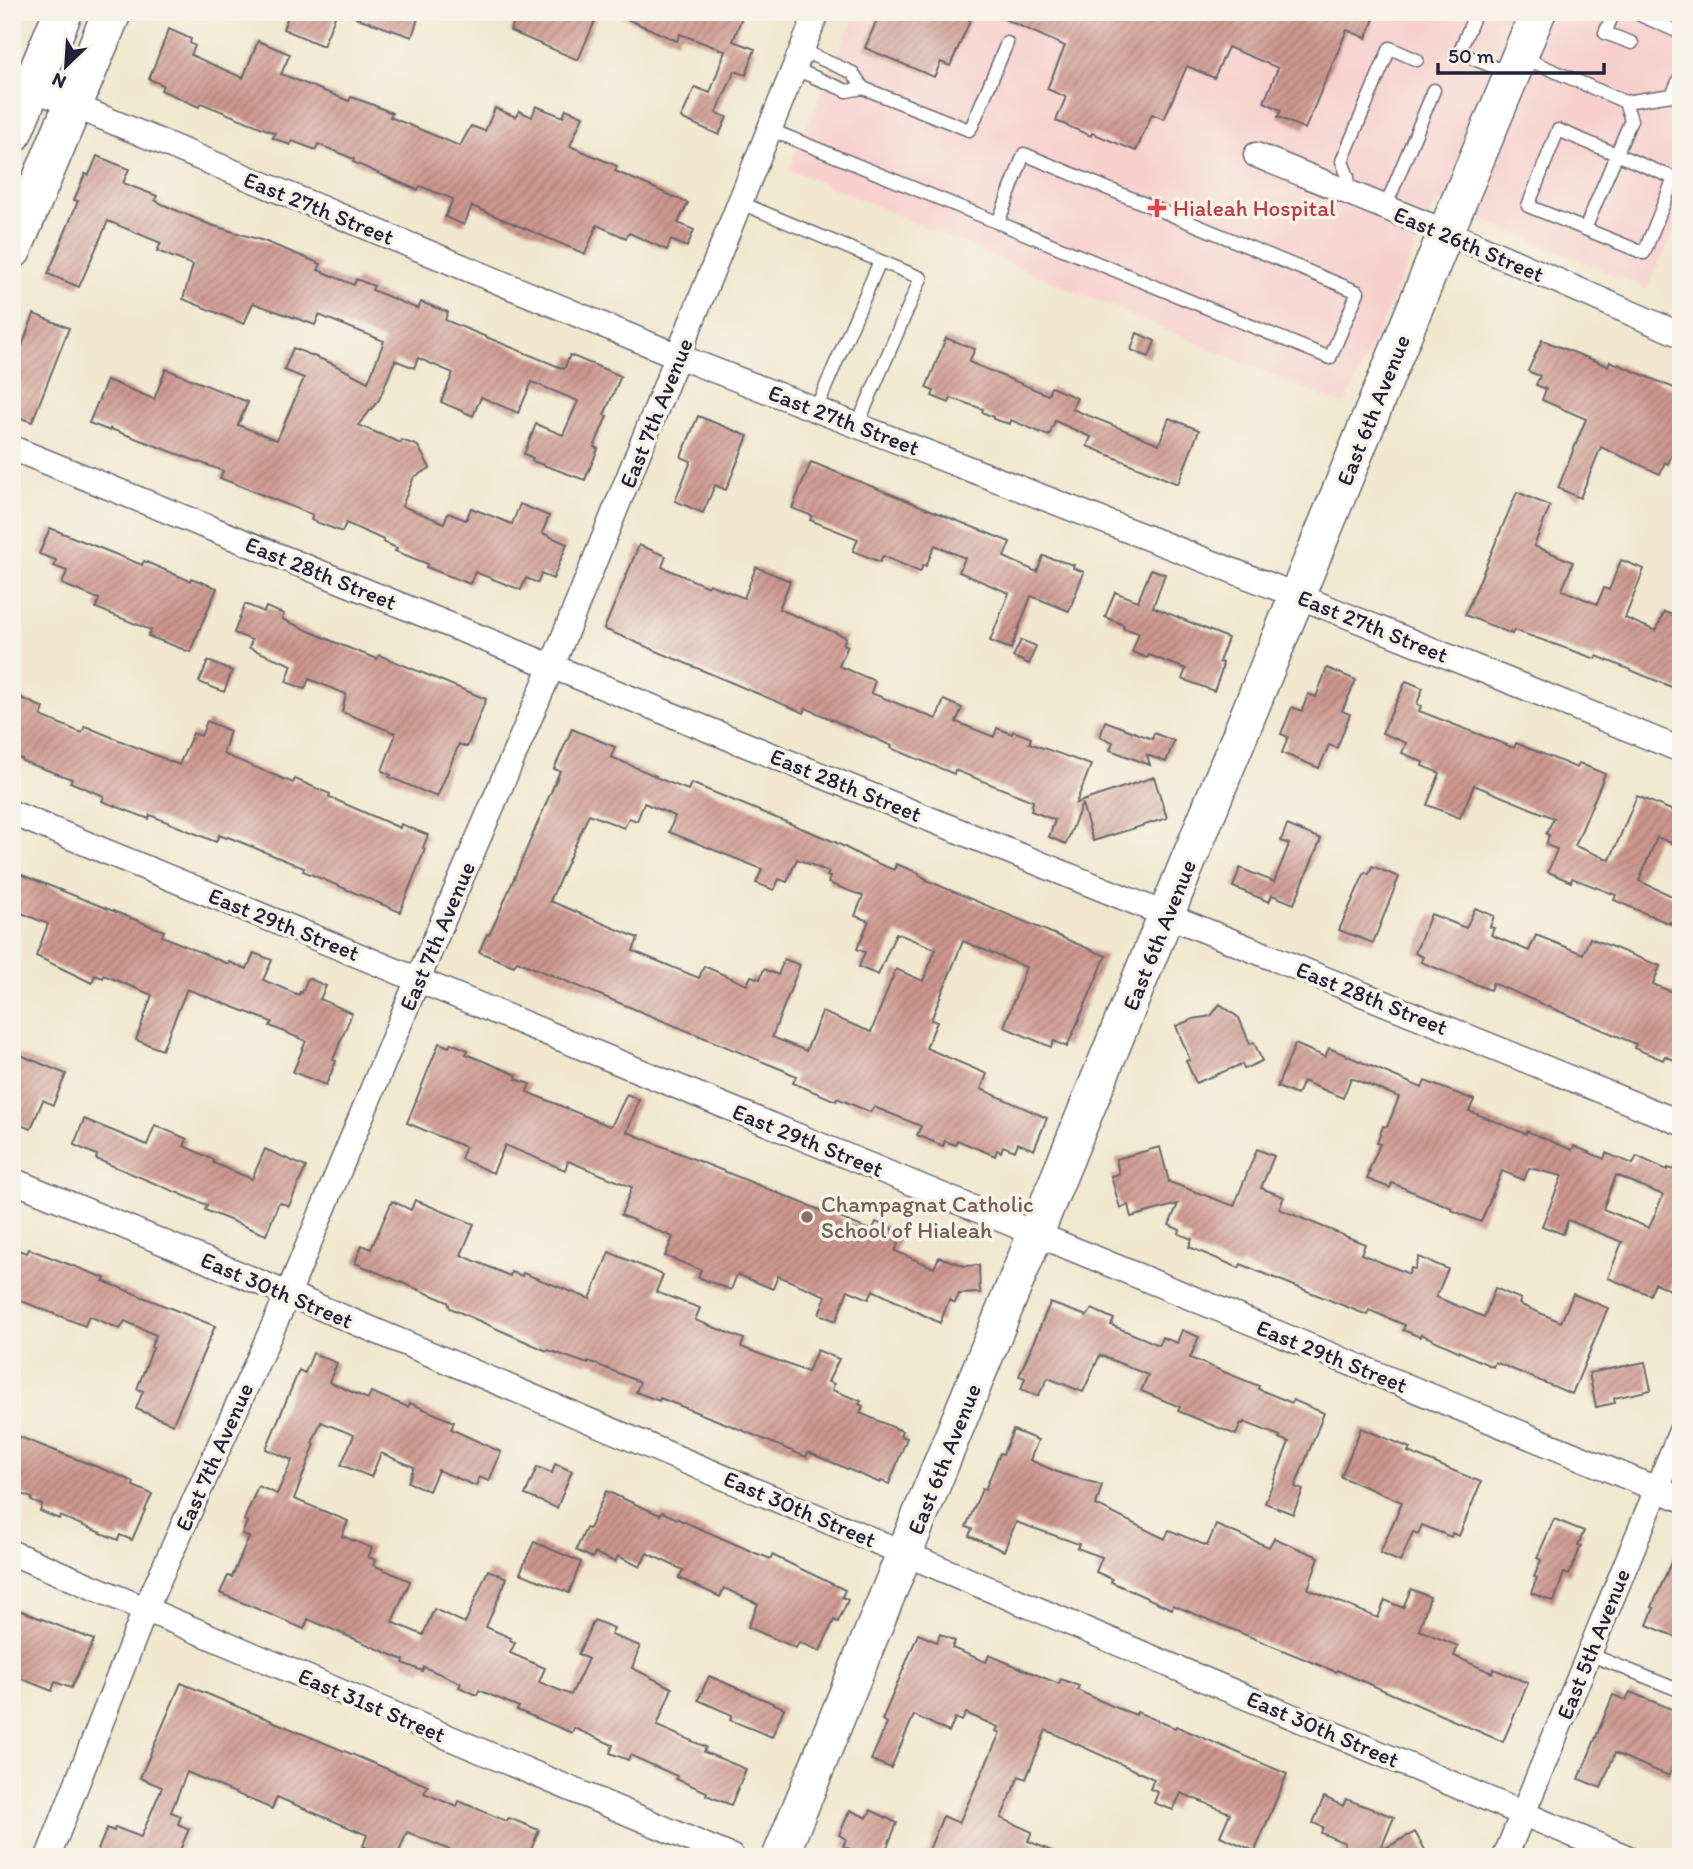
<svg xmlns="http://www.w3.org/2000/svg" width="1693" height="1869" font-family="Itim,sans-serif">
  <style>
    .built { fill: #f7d0cc }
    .building { fill: url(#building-hatch); fill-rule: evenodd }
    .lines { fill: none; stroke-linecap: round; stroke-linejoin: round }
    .lane-casing { stroke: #6a676e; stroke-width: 15 }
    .street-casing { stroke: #6a676e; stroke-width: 27 }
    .secondary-casing { stroke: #6a676e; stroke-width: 38 }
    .primary-casing { stroke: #6a676e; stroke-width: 41 }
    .lane { stroke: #fff; stroke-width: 12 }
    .street { stroke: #fff; stroke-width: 24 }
    .secondary { stroke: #fff; stroke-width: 35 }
    .primary { stroke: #fff; stroke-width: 38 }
    .health-dot { fill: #e0444e; stroke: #f7f3e8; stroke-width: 2.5 }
    .education-dot { fill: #8d6e63; stroke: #f7f3e8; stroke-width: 2.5 }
    .labels { text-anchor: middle; stroke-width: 7; stroke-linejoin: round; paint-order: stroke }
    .street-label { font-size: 23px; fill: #22223b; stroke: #f7f3e8 }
    .health-label { font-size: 23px; fill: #be3a42; stroke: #f7f3e8; text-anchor: start }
    .education-label { font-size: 23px; fill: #785e54; stroke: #f7f3e8; text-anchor: start }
  </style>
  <defs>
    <pattern id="building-hatch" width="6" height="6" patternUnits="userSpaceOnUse" patternTransform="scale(1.75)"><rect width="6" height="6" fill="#cd978e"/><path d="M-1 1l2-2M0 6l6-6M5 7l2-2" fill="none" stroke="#a67b75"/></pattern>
  </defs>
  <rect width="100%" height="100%" fill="#f7f3e8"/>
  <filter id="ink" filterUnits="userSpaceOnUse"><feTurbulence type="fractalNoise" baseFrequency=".0143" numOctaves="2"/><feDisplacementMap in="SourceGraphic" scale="14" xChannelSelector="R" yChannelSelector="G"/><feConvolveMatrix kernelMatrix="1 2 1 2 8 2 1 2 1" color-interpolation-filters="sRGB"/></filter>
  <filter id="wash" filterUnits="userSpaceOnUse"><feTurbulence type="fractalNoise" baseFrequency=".00686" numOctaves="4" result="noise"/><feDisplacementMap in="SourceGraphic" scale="28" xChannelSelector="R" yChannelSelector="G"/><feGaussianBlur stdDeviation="1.57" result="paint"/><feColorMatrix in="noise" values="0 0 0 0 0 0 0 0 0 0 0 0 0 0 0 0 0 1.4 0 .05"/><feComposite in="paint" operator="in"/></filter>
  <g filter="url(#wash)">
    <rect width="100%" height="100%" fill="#f0e7ce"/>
    <!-- built -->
    <path class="built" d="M856,12H1681V216L1647,289L1436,200L1345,406L789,169Z"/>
    <g id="blocks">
      <!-- building -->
      <path class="building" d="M290,12H337L323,46L283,29Z
        M349,12H420L412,37L348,15Z
        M518,12H599L578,60L510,31Z
        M611,12H744L733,41L755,49L746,75L735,71L716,113L727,117L719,135L681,118L695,87L710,93L725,51L680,34L677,41Z
        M880,12H974L950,66L941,62L934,77L865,48Z
        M989,12H1377L1366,38L1347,30L1305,129L1278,117L1281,110L1264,102L1278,68L1228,47L1214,78L1187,66L1164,119L1152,114L1136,151L1092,133L1091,136L1056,121L1066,97L1047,89L1065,46Z
        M169,29L191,39L190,43L195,46L191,55L243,78L258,41L290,54L281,74L349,101L351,97L371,104L392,113L390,117L460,146L471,126L485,131L495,108L516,117L519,111L532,117L536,106L563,117L566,109L583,116L570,146L617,166L615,171L688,203L678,223L694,230L687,247L671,240L667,250L629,233L626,238L597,225L585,254L472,206L464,225L445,217L453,199L420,186L418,190L389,178L353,162L354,159L318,144L316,150L292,141L290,145L273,138L275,133L201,103L199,107L161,90L163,85L149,79Z
        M97,156L129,169L123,183L157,196L155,200L164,205L211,225L264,241L321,264L318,270L354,285L356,279L374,286L372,290L418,309L421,302L448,312L445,320L564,369L570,355L621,376L604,415L607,416L594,447L598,449L585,480L532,461L533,458L524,454L536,424L563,435L578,401L532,382L518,413L481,397L473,416L441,402L453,373L418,358L414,368L395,360L379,400L358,425L401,443L402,440L418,446L430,468L414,477L402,506L444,523L448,513L466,520L471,508L512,524L520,504L549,516L542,533L567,544L553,579L541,574L538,583L526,578L521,590L475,572L470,584L426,567L428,564L395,551L397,548L383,542L384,540L346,523L342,532L311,520L313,515L220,478L223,471L119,432L110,429V431L89,423L107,380L154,399L166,369L248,402L238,425L277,440L304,378L284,370L293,348L331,363L368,382L384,341L319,315L315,325L253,303L244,324L183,299L193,265L157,251L161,243L108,221L79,287L48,274L78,201L74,200L85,174L89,175Z
        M34,314L69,328L32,422L12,415V372Z
        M1137,333L1155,341L1149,357L1131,350Z
        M946,338L975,349L969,362L1048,395L1051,387L1077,398L1072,409L1159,444L1169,418L1199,430L1178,484L1087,446L1091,437L1055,421L1049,436L1011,420L1010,424L993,419V417L982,412L983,409L951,398L949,403L932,396L934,391L926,388Z
        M1542,340L1608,366L1610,361L1681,391V432L1668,464L1665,462L1660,474L1601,447L1580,498L1558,488L1586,419L1542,400L1546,389L1536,385L1540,376L1528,371Z
        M698,416L748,436L726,490L715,485L703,513L675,501L691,461L681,457Z
        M811,462L1010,542L1004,557L1037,572L1043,556L1074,565L1073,568L1084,572L1069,611L1031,596L1011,649L990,641L1009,593L959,572L965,558L935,545L926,566L923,565L920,572L883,556L880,562L853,551L858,539L810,520L812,516L792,508Z
        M1517,492L1550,506L1534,546L1573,562L1562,590L1597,604L1604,588L1609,590L1621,560L1644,569L1625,618L1656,631L1664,612L1681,618V691L1597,656L1596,659L1514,630L1512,634L1465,615Z
        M50,528L142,565L144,561L190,581L191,578L217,588L190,652L148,636L151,630L96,608L99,599L62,584L67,571L54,566L56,560L39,554Z
        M639,545L666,556L662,567L708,587L709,584L744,598L756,567L790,581L779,609L846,637L843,644L848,646L839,666L875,681L871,693L936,719L944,700L962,708L956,722L994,737L997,728L1012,734L1013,731L1031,738L1029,743L1091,765L1076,803L1154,777L1167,818L1093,841L1082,804L1066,844L1049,837L1055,820L1031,811L1033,801L955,770L954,774L891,748L892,746L806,708L804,713L604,629Z
        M1151,569L1165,574L1153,607L1228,638L1219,662L1223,663L1221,672L1214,691L1182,679L1186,669L1149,655L1147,658L1132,652L1139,633L1123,628L1124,625L1105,617L1115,592L1138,601Z
        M245,604L264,612L266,607L284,614L282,619L341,645L377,659L379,655L486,699L467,747L459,744L437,797L389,777L391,775L382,771L395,736V733L342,712L346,694L309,679L305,689L286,682L292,665L249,648L252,640L234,633Z
        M1021,640L1036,646L1029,664L1013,657Z
        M208,661L232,671L224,692L199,682Z
        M1327,668L1356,680L1342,711L1350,714L1337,748L1329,745L1319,768L1282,753L1288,737L1281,734L1292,707L1302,711L1308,694L1316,697Z
        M1406,681L1423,688L1417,704L1421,706L1419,711L1514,748L1516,743L1577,768L1579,763L1605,774L1575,846L1610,860L1637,796L1681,814V847L1657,837L1639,881L1681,900V926L1670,922V924L1614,900L1616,895L1572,878L1571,882L1548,872L1557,849L1546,845L1549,835L1546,834L1554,818L1474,785L1460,818L1427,805L1440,773L1422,766L1423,762L1402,753L1406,743L1382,733Z
        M12,694L44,708L41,716L82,733L85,726L179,765L193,733L201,736L207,721L230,731L223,754L293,783L295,779L330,794L329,797L400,828L401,824L428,835L423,848L425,849L400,912L303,871L304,868L228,837L227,838L219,835L216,842L150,815L149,819L102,801L104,796L70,782L72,779L22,761V759L12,755Z
        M1105,721L1152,739L1154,733L1174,741L1166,762L1147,755L1150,765L1110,750L1113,742L1100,737Z
        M572,729L615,747L611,757L656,776L655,777L688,790L691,783L835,842L867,859L894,870L896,864L919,873V875L927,879L926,880L1106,956L1067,1047L1054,1041L1051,1047L1004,1027L1026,967L963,941L931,1020L937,1022L926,1048L987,1074L981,1089L1047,1118L1034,1150L1018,1143L1015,1151L1003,1146L1001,1152L997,1150L995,1156L957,1140L955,1145L945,1141L943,1146L917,1135L921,1126L874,1107L870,1112L837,1098L836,1101L793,1083L796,1076L783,1070L517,961L514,966L479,952L487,934L489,935L497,918L560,771L554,769ZM644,803L675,816L669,832L762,869L756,883L774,890L779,879L787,882L797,859L829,872L827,876L830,877L828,883L863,896L855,916L869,921L857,949L865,952L859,967L878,975L896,933L936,949L923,981L896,969L871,1032L822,1012L806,1051L772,1037L800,965L784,959L778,975L764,969L760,979L751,976L747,985L704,966L699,978L633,951L638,938L550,901L589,814L624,828L629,818L637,821Z
        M1287,825L1321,839L1294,904L1272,895L1269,902L1233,887L1240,868L1274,882L1289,844L1281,841Z
        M1372,866L1399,877L1373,943L1339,930L1365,872L1369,874Z
        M12,871L164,931L162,936L228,964L229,962L247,969L254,953L272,960L263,980L299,995L300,992L302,993L308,978L326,986L320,999L352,1013L333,1060L336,1061L326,1085L293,1072L306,1041L270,1026L272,1022L187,989L162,1050L136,1040L152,995L104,975L103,978L95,975L92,983L36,956L48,924L12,909Z
        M1475,908L1494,916L1490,927L1494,928L1491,935L1529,951L1536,935L1583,954L1590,938L1660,966L1653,984L1681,996V1063L1665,1056L1663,1060L1634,1048L1636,1044L1493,983L1490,990L1421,962L1423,957L1415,953L1431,914L1466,928Z
        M1220,1004L1239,1018L1250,1044L1254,1042L1262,1061L1244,1069L1242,1064L1196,1083L1186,1061L1190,1060L1176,1026L1193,1019L1211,1016Z
        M439,1043L449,1047L451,1043L468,1050L466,1054L517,1075L516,1079L530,1084L527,1092L609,1126L612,1125L627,1094L639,1100L627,1132L872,1231L876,1222L903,1234L895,1251L934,1268L939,1257L965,1266L979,1265L980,1293L959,1294L955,1303L949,1300L940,1323L873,1290L869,1299L848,1290L836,1321L819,1314L826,1296L778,1276L773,1289L737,1274L731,1290L698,1277L701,1270L665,1256L673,1237L621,1215L632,1187L568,1161L565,1170L505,1145L493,1173L461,1159L465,1147L407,1123Z
        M1295,1044L1325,1057L1329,1048L1422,1088L1425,1081L1474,1100L1469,1111L1526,1134L1527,1131L1572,1150L1574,1146L1604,1159L1606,1153L1633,1164L1637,1156L1667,1170L1668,1168L1674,1170L1681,1153V1264L1670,1290L1655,1283L1650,1295L1608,1278L1622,1242L1568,1220L1563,1234L1542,1226L1562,1176L1529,1168L1524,1180L1502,1171L1481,1222L1451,1210L1452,1208L1392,1183L1390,1188L1367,1179L1370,1172H1368L1380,1144L1377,1143L1383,1126L1387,1127L1399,1097L1351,1078L1343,1098L1303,1081L1297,1095L1277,1087ZM1616,1175L1663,1195L1649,1228L1603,1209Z
        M18,1054L66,1074L53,1105L43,1100L31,1129L12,1122V1068Z
        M84,1119L147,1145L155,1125L187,1139L184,1146L214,1160L213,1163L252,1179L265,1149L306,1167L289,1206L279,1202L266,1235L205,1210L207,1205L96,1159L97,1155L74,1145Z
        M1160,1147L1169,1182L1234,1206L1257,1149L1274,1156L1261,1188L1284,1197L1279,1209L1365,1244L1361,1254L1409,1274L1411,1268L1415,1269L1419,1257L1448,1269L1436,1297L1484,1317L1495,1288L1521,1299L1519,1304L1561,1322L1573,1294L1608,1308L1572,1394L1495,1362L1493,1367L1421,1334L1420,1337L1403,1330L1405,1325L1369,1310L1367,1315L1255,1270L1241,1264L1239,1268L1189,1247L1192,1239L1179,1234L1180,1230L1169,1225L1178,1204L1131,1217L1128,1205L1120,1208L1111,1176L1119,1174L1116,1159Z
        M415,1200L474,1224L461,1255L510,1276L511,1272L522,1276L523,1273L590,1299L609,1252L663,1275L656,1292L700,1308L695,1320L744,1339L741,1347L808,1372L817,1350L839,1359L828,1382L834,1384L832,1390L861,1401L859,1404L863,1406L860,1413L902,1431L900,1436L907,1438L889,1484L881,1481L880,1483L808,1452L806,1457L732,1426L660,1398L659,1401L636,1392L640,1382L589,1361L588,1364L548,1350L547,1351L450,1308L448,1302L355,1263L362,1245L371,1249L392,1201L411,1210Z
        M12,1248L27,1253L29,1249L76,1267L105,1278L103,1281L215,1326L173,1424L136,1409L143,1391L137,1389L153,1348L151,1347L156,1335L125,1321L120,1329L89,1316L85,1326L16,1299L18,1293L12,1290Z
        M1050,1303L1087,1316L1092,1309L1114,1319L1111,1325L1159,1345L1162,1337L1177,1343L1182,1330L1199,1337L1190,1358L1259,1386L1258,1389L1292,1403L1293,1400L1324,1413L1295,1487L1303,1490L1293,1514L1265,1503L1289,1442L1279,1438L1280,1436L1244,1422L1243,1424L1241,1423L1236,1435L1178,1411L1180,1407L1141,1391L1148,1375L1100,1355L1083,1392L1048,1378L1038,1396L1021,1389L1025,1378L1019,1376Z
        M313,1353L337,1363L329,1382L368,1399L371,1392L408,1407L410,1403L454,1422L451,1429L501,1452L489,1481L479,1477L476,1486L438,1470L429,1491L408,1482L414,1467L381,1453L371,1477L341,1465L354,1435L321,1422L312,1443L315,1444L294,1499L348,1521L342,1536L372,1548L368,1557L375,1560L373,1565L410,1581L392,1622L423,1635L434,1609L465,1623L488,1570L507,1578L486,1627L511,1638L510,1641L515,1643L510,1653L545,1668L539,1682L571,1695L588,1659L578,1654L594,1620L614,1628L611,1635L640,1646L632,1668L672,1688L657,1726L706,1747L704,1752L746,1769L731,1805L706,1795L707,1792L676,1779L677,1776L630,1755L628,1760L610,1753L613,1745L574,1728L572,1733L517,1710L519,1707L479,1690L477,1695L459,1687L461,1683L424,1667L422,1671L403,1663L404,1660L308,1619L304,1629L220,1593L228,1576L232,1577L249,1537L242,1534L247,1522L244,1520L258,1486L277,1494L292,1460L266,1449L299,1370L305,1373Z
        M1645,1362L1651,1390L1614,1398L1615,1403L1596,1407L1589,1373Z
        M1361,1428L1410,1448L1408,1452L1481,1482L1459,1536L1452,1533L1451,1537L1422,1525L1418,1534L1413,1532L1400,1562L1380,1553L1402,1502L1341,1477Z
        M1013,1430L1038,1440L1030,1460L1062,1474L1102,1485L1096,1505L1165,1539L1169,1530L1207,1546L1216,1525L1269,1547L1274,1538L1319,1557L1308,1589L1378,1618L1385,1600L1403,1608L1411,1589L1430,1597L1419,1630L1458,1646L1454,1656L1492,1673L1494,1669L1528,1683L1503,1742L1337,1670L1336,1672L1173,1605L1172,1609L1111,1582L1112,1579L1096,1572L1102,1557L1077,1548L1079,1544L1016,1522L1004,1551L969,1536L972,1529L966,1527L982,1489L985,1490L1000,1453L1003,1454Z
        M12,1434L118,1475L134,1482L133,1486L152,1494L132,1540L120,1535L118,1540L60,1516L59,1519L40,1511L42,1505L31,1501L32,1498L12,1490Z
        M555,1464L572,1471L557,1508L525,1495L537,1467L552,1473Z
        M606,1491L660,1515L662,1512L758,1554L771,1559L772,1555L845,1590L842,1597L848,1600L838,1622L834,1620L820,1651L799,1642L796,1648L748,1627L758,1604L724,1588L720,1597L679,1578L683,1570L647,1553L640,1567L618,1556L615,1562L595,1553L592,1558L576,1550L586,1528L589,1529Z
        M1554,1519L1584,1531L1578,1545L1581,1546L1569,1575L1564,1573L1554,1602L1531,1593L1537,1578L1534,1577L1541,1560L1537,1558Z
        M1681,1539V1639L1647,1625L1654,1608L1652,1607Z
        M534,1542L581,1562L569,1593L520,1573Z
        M12,1607L94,1640L71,1688L55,1682L52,1691L12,1675Z
        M918,1634L937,1642L940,1634L955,1641L952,1648L986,1662L989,1655L1059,1684L1061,1679L1079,1686L1077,1690L1112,1706L1136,1715L1137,1712L1175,1728L1176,1726L1287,1774L1255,1851L1220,1836L1230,1813L1181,1793L1173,1810L1154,1803L1158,1792L1150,1789L1154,1779L1046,1730L1026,1779L1019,1776L1001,1818L1032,1832L1028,1841L1066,1857H926L943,1816L959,1823L1000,1733L996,1731L998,1727L966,1713L962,1721L955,1718L949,1732L914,1715L891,1768L871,1760L887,1723L882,1720Z
        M709,1676L784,1708L772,1737L730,1720L732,1715L698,1700Z
        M181,1683L428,1786L424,1793L457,1807L459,1801L506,1821L509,1818L539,1830L528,1857H448L450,1850L407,1832L397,1857H387L363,1846L367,1835L277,1797L272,1809L187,1772L171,1812L181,1816L178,1824L189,1829L177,1857H95L107,1828L114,1831L115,1827L141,1837L162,1787L140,1778Z
        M1630,1692L1681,1713V1746L1669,1776L1615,1753L1601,1788L1579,1779L1613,1695L1626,1700Z
        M1324,1797L1343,1806L1346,1799L1394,1817L1380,1851L1415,1832L1429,1857H1339L1345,1843L1321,1833L1323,1827L1313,1823Z
        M850,1810L867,1818L871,1810L897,1823L883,1857H869L843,1846L846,1839L839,1835Z"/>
    </g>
  </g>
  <g filter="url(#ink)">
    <use href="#blocks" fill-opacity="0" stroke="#6a676e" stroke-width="2"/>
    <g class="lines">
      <!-- lane casing -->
      <g class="lane-casing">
        <path id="lane" d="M1476,12L1459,53L1509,73
          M1614,12L1605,33L1632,43
          M1633,12L1681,33
          M1522,57L1625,102L1631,120L1585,229L1644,253L1674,178L1558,130L1528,206L1585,229
          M795,69L847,91L863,88L853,73L803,51
          M863,88L969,130L972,126L1007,43
          M1625,102L1672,95L1681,75
          M771,130L1330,358L1358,292L1024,154L998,223
          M1346,192L1348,177L1342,161L1390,48L1417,60
          M741,203L921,278L857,426
          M1385,208L1434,90
          M816,409L880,261
          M1589,1654L1681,1691
          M1680,1857L1681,1854"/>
      </g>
      <!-- street casing -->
      <g class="street-casing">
        <path id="street" d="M12,80L680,357L1298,596L1681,750
          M1256,155L1446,232L1681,335
          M12,448L1681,1123
          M12,813L1681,1499
          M12,1180L288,1294L1626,1857
          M12,1553L732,1857
          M48,1857L145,1610L288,1294L418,979L552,666L817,12
          M1505,1857L1681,1431"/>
      </g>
      <!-- secondary casing -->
      <g class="secondary-casing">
        <path id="secondary" d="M780,1857L1446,232L1538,12"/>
      </g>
      <!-- primary casing -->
      <g class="primary-casing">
        <path id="primary" d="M12,134L63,12
          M12,250L112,12"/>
      </g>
      <!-- lane -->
      <use href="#lane" class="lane"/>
      <!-- street -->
      <use href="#street" class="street"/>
      <!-- secondary -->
      <use href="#secondary" class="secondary"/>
      <!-- primary -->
      <use href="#primary" class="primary"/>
    </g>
  </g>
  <!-- markers -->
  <path class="health-dot" d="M1153.5 197.5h7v7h7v7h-7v7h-7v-7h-7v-7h7z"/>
  <circle class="education-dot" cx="807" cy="1217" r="7"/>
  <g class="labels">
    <!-- street labels -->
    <g class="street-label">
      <text transform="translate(319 208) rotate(22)" y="8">East 27th Street</text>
      <text transform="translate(1469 244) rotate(23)" y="8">East 26th Street</text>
      <text transform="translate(1373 410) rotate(-68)" y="8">East 6th Avenue</text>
      <text transform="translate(656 413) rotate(-68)" y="8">East 7th Avenue</text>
      <text transform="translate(844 420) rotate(21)" y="8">East 27th Street</text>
      <text transform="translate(321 573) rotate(22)" y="8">East 28th Street</text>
      <text transform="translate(1373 626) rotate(22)" y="8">East 27th Street</text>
      <text transform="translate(846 785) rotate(22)" y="8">East 28th Street</text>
      <text transform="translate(284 924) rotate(22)" y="8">East 29th Street</text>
      <text transform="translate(1159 935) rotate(-68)" y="8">East 6th Avenue</text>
      <text transform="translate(437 936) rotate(-67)" y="8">East 7th Avenue</text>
      <text transform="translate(1372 998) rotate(22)" y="8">East 28th Street</text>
      <text transform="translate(808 1140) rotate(22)" y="8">East 29th Street</text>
      <text transform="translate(277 1290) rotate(23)" y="8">East 30th Street</text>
      <text transform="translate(1332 1356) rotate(22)" y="8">East 29th Street</text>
      <text transform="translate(214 1457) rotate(-66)" y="8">East 7th Avenue</text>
      <text transform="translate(944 1459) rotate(-68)" y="8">East 6th Avenue</text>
      <text transform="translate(800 1509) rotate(23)" y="8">East 30th Street</text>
      <text transform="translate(1593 1644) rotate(-68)" y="8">East 5th Avenue</text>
      <text transform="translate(372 1705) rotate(23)" y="8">East 31st Street</text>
      <text transform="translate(1323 1729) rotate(23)" y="8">East 30th Street</text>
    </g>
    <!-- health labels -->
    <g class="health-label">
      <text x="1173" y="216">Hialeah Hospital</text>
    </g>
    <!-- education labels -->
    <g class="education-label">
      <text x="821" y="1212">Champagnat Catholic<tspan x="821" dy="26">School of Hialeah</tspan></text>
    </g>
  </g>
  <!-- margin -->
  <rect width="1693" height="1869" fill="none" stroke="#f7f3e8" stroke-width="42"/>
  <!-- north arrow -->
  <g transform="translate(66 66) rotate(205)" stroke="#f7f3e8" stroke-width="5" paint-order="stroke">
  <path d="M0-5L12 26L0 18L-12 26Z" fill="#22223b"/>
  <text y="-10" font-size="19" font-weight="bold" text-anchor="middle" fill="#22223b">N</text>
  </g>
  <!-- scale -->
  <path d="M1438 63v10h166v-10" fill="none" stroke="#22223b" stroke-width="3.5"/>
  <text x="1448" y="63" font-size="21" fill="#22223b" stroke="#f7f3e8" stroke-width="5" paint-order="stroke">50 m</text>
</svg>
